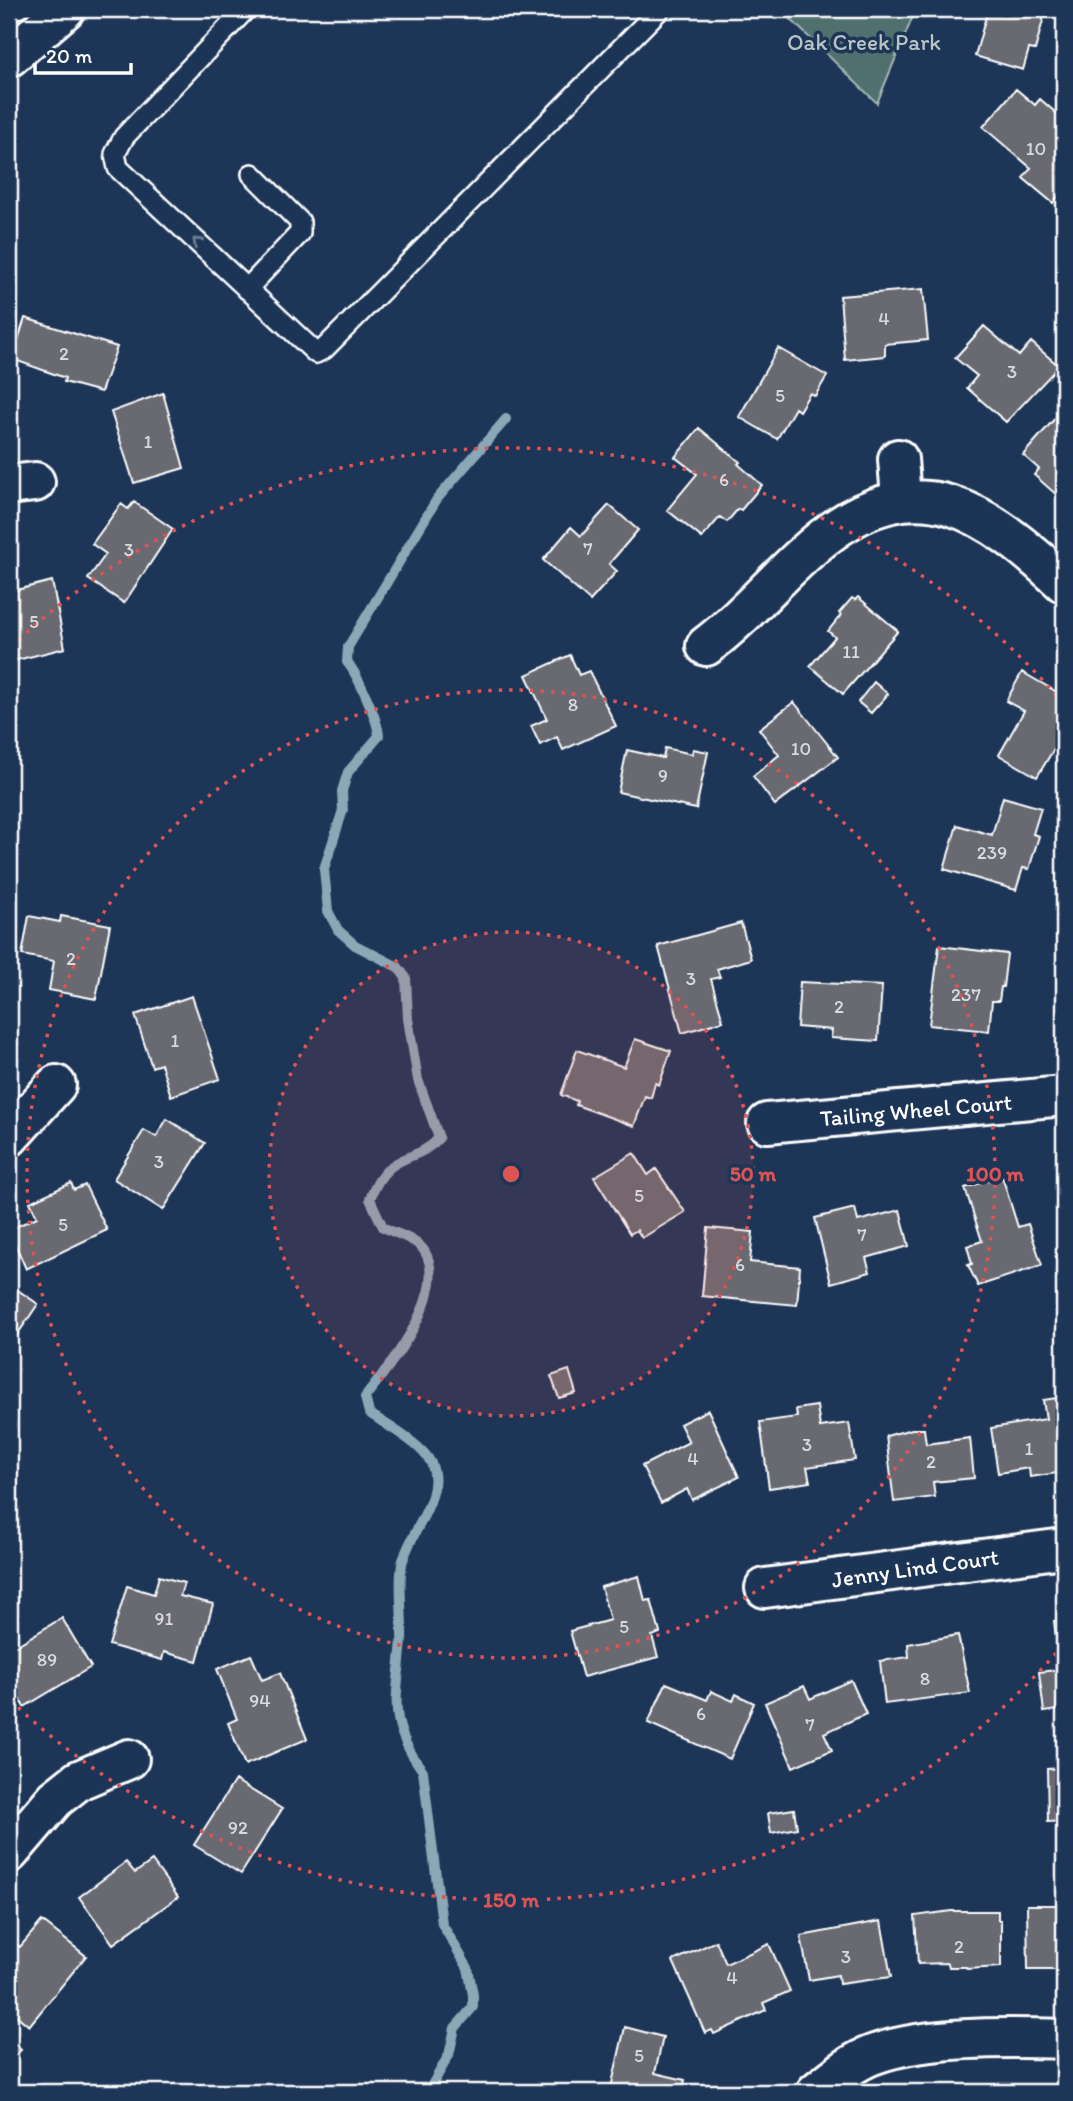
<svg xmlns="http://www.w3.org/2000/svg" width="1073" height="2101" font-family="Itim,sans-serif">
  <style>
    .green { fill: #4f6f6e; stroke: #a7b7b6; stroke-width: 2 }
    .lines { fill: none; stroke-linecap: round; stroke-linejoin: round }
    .stream { stroke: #8ca7b5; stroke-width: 10 }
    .building { fill: #676971; stroke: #fff; stroke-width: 2 }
    .service-casing { stroke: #fff; stroke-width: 24 }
    .minor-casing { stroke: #fff; stroke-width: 44 }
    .secondary-casing { stroke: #fff; stroke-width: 44 }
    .service { stroke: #1d3557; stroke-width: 19 }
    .minor { stroke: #1d3557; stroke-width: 38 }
    .secondary { stroke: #1d3557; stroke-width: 38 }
    .oneway { stroke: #6c7c92 }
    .ring { fill: none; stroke: #de5353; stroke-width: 3.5; stroke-dasharray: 3.5 7 }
    .labels { text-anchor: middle; stroke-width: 7; stroke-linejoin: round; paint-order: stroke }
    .number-label { font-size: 19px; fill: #d9dadc }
    .park-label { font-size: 23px; fill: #b9c5c5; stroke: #1d3557 }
    .street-label { font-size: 23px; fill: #fff; stroke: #1d3557 }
    .centre { fill: #de5353; stroke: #1d3557; stroke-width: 3.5 }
    .ring-label { font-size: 21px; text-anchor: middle; font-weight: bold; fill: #de5353; stroke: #1d3557; stroke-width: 7; stroke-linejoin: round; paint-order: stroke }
  </style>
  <rect width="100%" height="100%" fill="#1d3557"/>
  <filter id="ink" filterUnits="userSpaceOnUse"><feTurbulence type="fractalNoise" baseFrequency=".0143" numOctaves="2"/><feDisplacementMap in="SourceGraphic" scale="14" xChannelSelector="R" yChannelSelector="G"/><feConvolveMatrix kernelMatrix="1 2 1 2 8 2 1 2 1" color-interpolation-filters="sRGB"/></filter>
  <g filter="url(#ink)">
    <!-- green -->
    <path class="green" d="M780,9H916L877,103Z"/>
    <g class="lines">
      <!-- stream -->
      <path class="stream" d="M428,2092L449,2055L455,2028L473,2007V1995L468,1968L442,1924L423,1771C385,1720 398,1697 402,1639C403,1615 398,1588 402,1564C409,1533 446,1496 431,1463C423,1445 385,1424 369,1413L365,1397C389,1367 449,1293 425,1252C418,1239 395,1234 383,1227L370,1199C388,1149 415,1165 439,1138L418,1080L408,1019L406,978L398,967L355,945L338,930L328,911L324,869L343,810L342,791L348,772L379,736C378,720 358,675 347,662L348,647L437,499L506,419"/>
    </g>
    <!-- building -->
    <path class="building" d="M988,9H1046L1035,50L1029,49L1023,70L975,56Z
      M1016,89L1035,105L1040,99L1064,120V189L1053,203L1023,178L1031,168L983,127Z
      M923,289L928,340L885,344V356L845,360L840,296Z
      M25,318L117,347L101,392L64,382L65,378L12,359Z
      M984,326L1019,356L1031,342L1059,366L1006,422L967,388L977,376L955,358Z
      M778,348L827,376L815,396L810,393L799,411L795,408L777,439L739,417Z
      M163,393L184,468L134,483L111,412Z
      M1064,408V492L1059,497L1034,475L1039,469L1023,455Z
      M699,428L740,462L738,464L762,485L741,510L738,509L727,522L720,517L702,538L667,510L697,474L675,457Z
      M134,502L173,529L124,603L88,579L106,554L92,544L121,504L128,509Z
      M609,505L638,530L609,564L617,571L590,601L543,560L571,527L581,536Z
      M52,581L65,648L9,662V592Z
      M858,597L898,631L843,694L810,666L835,637L828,631L841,615L839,613L852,598L855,600Z
      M570,655L579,675L589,671L616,726L563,750L557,737L540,745L531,726L547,719L526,675Z
      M1022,672L1064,696V732L1037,777L999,755L1024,711L1006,701Z
      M874,682L888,694L871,713L858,702Z
      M794,702L838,757L775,805L753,776L779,755L759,729Z
      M665,748L692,754L693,749L708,752L696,809L618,792L627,750L663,758Z
      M1003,797L1041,808L1033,834L1039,836L1029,869L1023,868L1016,890L944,869L957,825L992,835Z
      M29,916L60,922L61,916L110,925L96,999L49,990L54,961L22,955Z
      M741,923L751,959L717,969L720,977L711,979L723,1021L682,1033L658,946Z
      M939,946L1007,954L1003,987H1001L999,1001H992L989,1031L929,1025Z
      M800,982L882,986L878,1041L831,1038L832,1030L797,1027Z
      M192,996L220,1079L171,1096L161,1064L152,1067L135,1015Z
      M635,1039L671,1051L659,1085L655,1083L651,1098L645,1096L634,1126L576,1105L577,1101L561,1095L577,1050L624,1067Z
      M167,1119L205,1143L163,1210L114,1179L144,1130L156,1137Z
      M634,1153L648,1175L656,1169L685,1212L642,1238L637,1230L630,1234L594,1177Z
      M1002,1176L1018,1227L1028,1224L1042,1265L978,1286L968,1265L972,1264L967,1246L982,1241L965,1188Z
      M71,1183L74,1190L85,1185L107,1230L26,1269L9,1230L37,1217L30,1202Z
      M855,1208L858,1221L900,1210L909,1246L866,1258L870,1272L831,1283L815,1218Z
      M708,1228L753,1232L750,1262L800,1267L797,1305L702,1296Z
      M9,1284L38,1304L9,1347Z
      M569,1370L576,1393L559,1398L551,1376Z
      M1064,1397V1472L1030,1477L1029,1468L998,1473L991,1428L1046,1419L1043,1400Z
      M817,1406L820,1427L849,1423L855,1460L807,1467L810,1482L769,1488L760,1422L797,1417L796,1409Z
      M708,1410L739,1477L692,1500L687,1489L661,1503L642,1466L689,1442L680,1424Z
      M912,1429H924L926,1444L970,1438L974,1478L933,1482L935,1497L894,1502L886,1436Z
      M159,1576L184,1583L180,1596L213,1604L197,1661L164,1652L162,1660L109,1645L127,1586L154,1594Z
      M639,1576L645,1601L651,1600L660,1633L652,1636L658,1657L583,1677L570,1631L610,1620L601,1587Z
      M62,1618L91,1667L24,1707L9,1681V1650Z
      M1064,1620V1709L1044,1712L1039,1672L1056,1670L1055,1655H1058L1054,1621Z
      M958,1635L970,1693L885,1704L880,1661L909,1657L908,1644Z
      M251,1655L262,1680L280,1673L307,1739L245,1765L228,1723L237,1719L217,1669Z
      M851,1680L866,1714L824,1733L832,1750L793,1767L765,1703L804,1686L810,1699Z
      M666,1683L707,1700L711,1691L733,1701L736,1694L754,1703L730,1759L648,1723Z
      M1064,1768V1821L1048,1822L1047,1769Z
      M235,1780L282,1809L241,1874L194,1845Z
      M794,1809L797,1828L771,1833L768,1813Z
      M152,1861L178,1897L113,1944L79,1897L126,1862L135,1873Z
      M1027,1905H1064V1970H1028Z
      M951,1911H998V1920H1001V1967L967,1969L966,1967H949L948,1963L918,1964L915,1916Z
      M42,1921L86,1956L29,2026L9,2009V1953L16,1944L20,1947Z
      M881,1921L891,1977L839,1984L838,1975L809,1980L801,1936Z
      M716,1941L726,1964L769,1944L790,1991L763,2003L766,2010L714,2034L712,2030L705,2033L673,1961Z
      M625,2027L663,2037L655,2073L685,2080L682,2092H610Z
      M9,2038L21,2050L9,2061Z"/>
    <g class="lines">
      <!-- service casing -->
      <g class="service-casing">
        <path id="service" d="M246,9L124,137L115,154L118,168L316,353L324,349L660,9
          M247,289L300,233V222L252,174"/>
      </g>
      <!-- minor casing -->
      <g class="minor-casing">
        <path id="minor" d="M898,459L901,499
          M9,485L35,482
          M706,646C749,614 781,571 823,538C920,462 988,513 1064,583
          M767,1123L1064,1096
          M9,1137L56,1085
          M765,1588L1064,1548
          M9,1853L55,1799L79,1780L129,1759
          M816,2092C831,2080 848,2066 865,2058C915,2035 1010,2037 1064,2039"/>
      </g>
      <!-- secondary casing -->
      <g class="secondary-casing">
        <path id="secondary" d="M9,57L65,9"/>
      </g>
      <!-- service -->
      <use href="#service" class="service"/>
      <!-- minor -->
      <use href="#minor" class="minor"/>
      <!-- secondary -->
      <use href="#secondary" class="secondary"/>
    </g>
    <!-- one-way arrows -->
    <defs><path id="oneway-chevron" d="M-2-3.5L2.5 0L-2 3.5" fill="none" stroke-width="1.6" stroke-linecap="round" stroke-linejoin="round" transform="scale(1.75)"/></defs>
    <use class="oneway" href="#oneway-chevron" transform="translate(197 242) rotate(-137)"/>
  </g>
  <!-- distance rings -->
  <circle cx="511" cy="1174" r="242" fill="#de5353" fill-opacity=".12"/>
  <g class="ring">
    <circle cx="511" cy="1174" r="242"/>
    <circle cx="511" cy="1174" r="484"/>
    <path d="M1063 1645A726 726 0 0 1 11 1701M11 647A726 726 0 0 1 1063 703"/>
  </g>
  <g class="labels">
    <!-- number labels -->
    <g class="number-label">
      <text x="1036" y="155">10</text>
      <text x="884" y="325">4</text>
      <text x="64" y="360">2</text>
      <text x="1012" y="378">3</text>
      <text x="780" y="402">5</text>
      <text x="148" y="448">1</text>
      <text x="724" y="486">6</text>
      <text x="588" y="555">7</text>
      <text x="129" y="556">3</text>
      <text x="34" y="628">5</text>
      <text x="851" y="658">11</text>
      <text x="573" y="711">8</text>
      <text x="801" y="755">10</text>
      <text x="663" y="782">9</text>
      <text x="992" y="859">239</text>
      <text x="71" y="965">2</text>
      <text x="691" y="985">3</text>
      <text x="966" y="1001">237</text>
      <text x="839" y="1013">2</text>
      <text x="175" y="1047">1</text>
      <text x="159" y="1168">3</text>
      <text x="639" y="1202">5</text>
      <text x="63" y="1231">5</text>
      <text x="862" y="1241">7</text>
      <text x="740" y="1271">6</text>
      <text x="807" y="1451">3</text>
      <text x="1029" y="1455">1</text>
      <text x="693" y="1465">4</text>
      <text x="931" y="1468">2</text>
      <text x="164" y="1625">91</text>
      <text x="624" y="1633">5</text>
      <text x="47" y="1666">89</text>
      <text x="925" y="1685">8</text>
      <text x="260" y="1707">94</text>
      <text x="701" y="1720">6</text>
      <text x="810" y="1731">7</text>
      <text x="238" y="1834">92</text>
      <text x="959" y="1953">2</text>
      <text x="846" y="1963">3</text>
      <text x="732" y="1984">4</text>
      <text x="639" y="2062">5</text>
    </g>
    <!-- park labels -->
    <g class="park-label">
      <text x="864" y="50">Oak Creek Park</text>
    </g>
    <!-- street labels -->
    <g class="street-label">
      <text transform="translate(916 1110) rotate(-5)" y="8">Tailing Wheel Court</text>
      <text transform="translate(915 1568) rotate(-8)" y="8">Jenny Lind Court</text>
    </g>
  </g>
  <circle cx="511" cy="1174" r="10" class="centre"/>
  <g class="ring-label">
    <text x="753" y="1181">50 m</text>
    <text x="995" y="1181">100 m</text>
    <text x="511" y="1907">150 m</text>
  </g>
  <!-- margin -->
  <rect width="1073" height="2101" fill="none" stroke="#1d3557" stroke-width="35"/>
  <rect x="18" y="18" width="1038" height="2066" fill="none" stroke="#fff" stroke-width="2.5" filter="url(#ink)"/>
  <!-- scale -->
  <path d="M35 63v10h96v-10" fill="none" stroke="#ffffff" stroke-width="3.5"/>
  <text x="46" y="63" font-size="21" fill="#ffffff" stroke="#1d3557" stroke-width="5" paint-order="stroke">20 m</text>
</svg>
